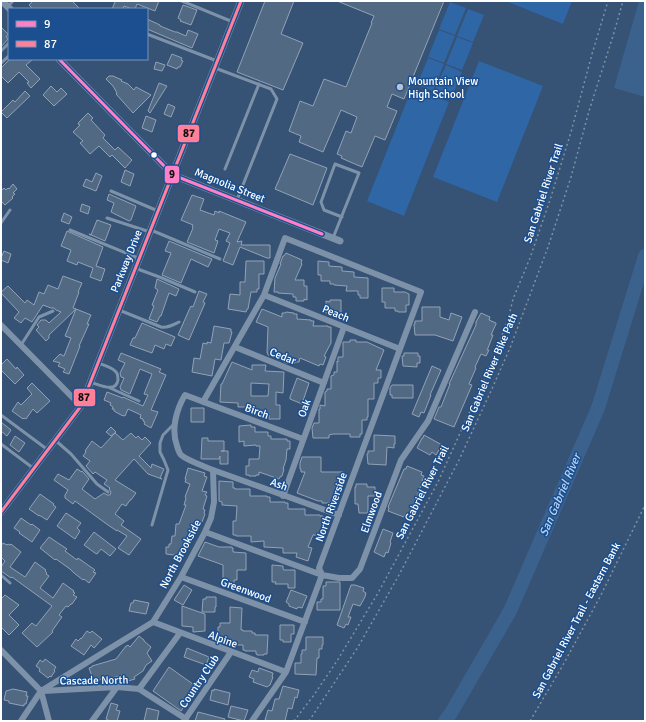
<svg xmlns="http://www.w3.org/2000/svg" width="646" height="722" font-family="Signika,sans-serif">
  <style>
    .green { fill: #2f66a5 }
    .water { fill: #3b618d }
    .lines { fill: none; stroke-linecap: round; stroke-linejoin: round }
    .river { stroke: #3b618d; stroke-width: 14 }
    .building { fill: #526984; stroke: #92a2b6; fill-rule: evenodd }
    .path { stroke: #7d92a8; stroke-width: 1.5; stroke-dasharray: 2 3; stroke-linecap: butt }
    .service { stroke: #7d92a8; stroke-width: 3 }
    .minor { stroke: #7d92a8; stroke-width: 6 }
    .tertiary { stroke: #7d92a8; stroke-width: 7 }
    .bus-1-casing { stroke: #1b4f8f; stroke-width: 6 }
    .bus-2-casing { stroke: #1b4f8f; stroke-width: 6 }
    .bus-1 { stroke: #ff80c5; stroke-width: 3 }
    .bus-2 { stroke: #ff8098; stroke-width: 3 }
    .poi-dot { fill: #b9c2ce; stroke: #1b4f8f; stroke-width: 1.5 }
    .bus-dot { fill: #fff; stroke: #1b4f8f; stroke-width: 1.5 }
    .labels { text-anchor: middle; stroke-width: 3; stroke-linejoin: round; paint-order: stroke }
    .poi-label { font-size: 11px; fill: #fff; stroke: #1b4f8f; text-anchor: start }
    .street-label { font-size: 11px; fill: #fff; stroke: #1b4f8f }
    .water-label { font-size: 12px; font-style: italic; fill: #b5d3f5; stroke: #1b4f8f }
    .line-badge { stroke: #1b4f8f; stroke-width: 1.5 }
    .pale-badge-label { font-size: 11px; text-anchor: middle; font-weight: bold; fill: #111 }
  </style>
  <rect width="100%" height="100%" fill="#365274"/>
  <!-- green -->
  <path class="green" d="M508,1H572L563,24L508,2Z
    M450,2L466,8L455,35L439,29Z
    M468,9L484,15L473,42L457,36Z
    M439,30L455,36L444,63L428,57Z
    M457,37L473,43L462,70L446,64Z
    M428,58L444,64L433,91L417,85Z
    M479,61L543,86L497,202L433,177Z
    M446,65L462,72L451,99L434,92Z
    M412,88L449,102L404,216L367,201Z"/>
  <!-- water -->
  <path class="water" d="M639,1H645V97L614,88Z"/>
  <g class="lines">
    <!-- river -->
    <path class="river" d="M445,721L451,713L510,611L598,408L645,256"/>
  </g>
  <!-- building -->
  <path class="building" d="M33,1H72L80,9H33L29,5Z
    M113,1H159L155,11L137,4L135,9H132L124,6L123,9H112L115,2Z
    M265,1H294L281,34L303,43L283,90L237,72Z
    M337,1H444L404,99L392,94L387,107L397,111L385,140L375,136L362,167L341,158L342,156L337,154L346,131L351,133L357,117L341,110L323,152L299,142L301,136L289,131L300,101L313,106L324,79L346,87L372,23H371L374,16Z
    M183,5L197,10L191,25L180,21L181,20L178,18Z
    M147,19L160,25V26L175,32H177L186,36L188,30L198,34L192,48L147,29Z
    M1,27L8,34L6,37L8,39L1,47Z
    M172,54L182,58L181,60L183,61L180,67H178L177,69L167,65Z
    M10,59H33L26,65L40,79L31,88L27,83L29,82L19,72L8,83L1,76V68Z
    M156,62L165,65L162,71L154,69Z
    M109,76H113L122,80L121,81L128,84L134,90L136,87L151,95L133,113L116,94L117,93L113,86L106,79Z
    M159,83L167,86L150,113L148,111Z
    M51,86L57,92L61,88L67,94L54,106L43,95Z
    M25,91L30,96L7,118L1,112L13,100L15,102Z
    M168,104L175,107L171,117L164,114Z
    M88,113L93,118L91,120L105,135L103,138L115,150L118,147L132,160L125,168L112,155L110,157L99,146L90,154L80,143L83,141L73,132L80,125L78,124L79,122Z
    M146,116L156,120L152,132L142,128Z
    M290,154L327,168L313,205L275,189Z
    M125,170L134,174L130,186L121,182Z
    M96,173L102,176L96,191L83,186L86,179L92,182Z
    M13,184L17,189L13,193L15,194L12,197L13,198L5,205L1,201V191L4,188L6,190L8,188L9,189Z
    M109,194L136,206L131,220L129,221L111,212L114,203L107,200Z
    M192,195L204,199L200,210L214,215L215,211L219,213V211L246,222L237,242L242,241L241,245H270V258H267L240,247L233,265L223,261L230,243L226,241L230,233L219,229L215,240L218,241L214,253L187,242L193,228L192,227L193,225L181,220Z
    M82,204L90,207L88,214L80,211Z
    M64,213L72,217L69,224L61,221Z
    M97,220L111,225L105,241L89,234L91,235Z
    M67,231L103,247L96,266L105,269L101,281L90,277L93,268L78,262L77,265L67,261L71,250L61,246Z
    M169,241L212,259L208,267L191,259L181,283L162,275L171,253L165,251Z
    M4,251L11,254L8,263L1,260V258Z
    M286,253L302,260L301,263L302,264L295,280H304V286H307V300L304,299V301H296V297H293V294L278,293V292H274L275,278L281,264H280L283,256H284Z
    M246,261H264V274H259V289H257V292H251L248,309H247L246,312L228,309L230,294L240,295V282H245Z
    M318,261L329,262V266L342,267V271L354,272V277L368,278V298H360V295H358V291H346L347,286L334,285V284H330V281H321V275H318Z
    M63,276L82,283L78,292H79L73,308L76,309L49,335V338L46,341L36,330L39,327L37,325L41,320H46L49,323L61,312L56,310L54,308H51L43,305L32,322L25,318L21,323L14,318L19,312L1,293V292L8,286L25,303L27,300L34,305L39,292L44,294L48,285L58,289Z
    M157,279L179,289L176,296L169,293L161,316H160L157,322L149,319L154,306L152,305L158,290L155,288Z
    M382,288H394V292H405L409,294V305H406V312H398V311H395V308H385V302H382Z
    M199,291L207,294L203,302L205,303L189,340L178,335L189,310L191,306L193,307Z
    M330,300H341V314H338V315L326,313V301L330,302Z
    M422,307H440V317L449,320L451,313L462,317L453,341L435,335H415L414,324H415V321H422Z
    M76,309L91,315L87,324H89L79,346H80L69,374L63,372L65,369L58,366L60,363L53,361L60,354L64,356L71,338L65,336Z
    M262,309L282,317V313H285L286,312L294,313V314H297V319L311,320V321H314L313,326H328V327H331V343L324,356L326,357L323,365L320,364L319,366L300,358L299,362H295V363H286L284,362V356L268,355V353H267L268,327L256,322Z
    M481,313L490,317L489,320L496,323V324L491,335H493L488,348L487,350H489L486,356L481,354L475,367L476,368L469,384L472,385L454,427L434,419L439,407H441L450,384H449L476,325V322Z
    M142,323L175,337L171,346L166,344L164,349L155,345L152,353L130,345L133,338H135Z
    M214,326L231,329V332H232L229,343H224L221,360L215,359L212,376L192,372L194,358L200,359L203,343L207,344V342L211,343Z
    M350,340H356V342H367L384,350L376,370H381V378H378V383H374V399H368V417H367V420H362V434H360V437H350V434H333L329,435V438H313L312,428L314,423H319V409H320V405L325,406V392L327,391V389H331V376L334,375V372H337V361L338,362V357H343V342H350Z
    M121,353L161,369L159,372L166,375L151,410L158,412L151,428L144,424L145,422L143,421V419L140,418L141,415L128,409L125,416L121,415L114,411V409H112L113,407L110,405L111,403L104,400L107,392L123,398V397L143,406L148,395L144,394L152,374L140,369L130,394L121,390L120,387L124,378L121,377L120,373L125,363L118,360Z
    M404,353H418V356H420V363H417V367L403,366L402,356H404Z
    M7,359L16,369L17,367L24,375L15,384L1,370V365Z
    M232,362L252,370V365H266L265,371L284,372L283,393L276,392V405H280V419H269V415H255V413H253V407H238V403L220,402L221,384H222ZM251,383L269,384L268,396H251Z
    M432,366L441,370L430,395H431L424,413L421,412L419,417L412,414Z
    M297,378L309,383L302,404L290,399V397Z
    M32,383L50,401L37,413L33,409L26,419L24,418L23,419L12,411L18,402L21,405L32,394L27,388Z
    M392,385H413V398H392V395H390V388Z
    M191,408H204V422H191Z
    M1,422L11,430L7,436L1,431Z
    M251,425V427H255V432H268V436H271V439H287V441H290V449H287L286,460L283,469H284L282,476L280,477L279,479L259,472V475H256V476H249V475H246V466H249V459H259L260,446H256V445L244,446V441L239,442V426Z
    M111,427L116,432L111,436L106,432Z
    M115,433L123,440L131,433L136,438L138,436L142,440L145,437L151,443L139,456L151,468L152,464L164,469L160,478L162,479L148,474L134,459L115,480L136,493L131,500H130L126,506L122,504L115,514L124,521L121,525L141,539L129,555L118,548L127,536L117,530V531L108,525L75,501L73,504L65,498V495L68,490L54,480L58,474L69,480L77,469L82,472V471L89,479L82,489L95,499L104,493L107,495H110L111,492L109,489L110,488L104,484L107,480L95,472L93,474L86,466L90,461L83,456L86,452L85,451L92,441L101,448Z
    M374,435L395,436V444H394V448L387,447L386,465L368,464L367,454H368V451H374Z
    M424,435L442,445L436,455L432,452L430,455L417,448L422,438H423Z
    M15,436L25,443L19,452L10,445Z
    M202,438H208V441H224V451H221H228V464H220V456L219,459H201Z
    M302,457H321V472H343V484H342V486H336V501H333V503H322V501H318L297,493L305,472H301V469H300V463Z
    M407,466L422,472L421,475L424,476L422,481H423L409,515L405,514L404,517L388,511L389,508L388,507L404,469H406Z
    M188,468L205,473L204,476L207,477L202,491L207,492L205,495L207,496L203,509L205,510L204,513L205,514L202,522L201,521L200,523L195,521L193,533H189L187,544H183L182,556L166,554V547H169V544H171L172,536H175L176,524H179L186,505H184L186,498L185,497L190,484L185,482L186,479H185Z
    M219,481L233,482V488H235V489H250V496H267V497H270V502H285V503H288V509H305V515H320V516H323V530H320V535H313L308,547L312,548L308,561L296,557L297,553H283V548L264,547V541L251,542V536H236V535H233V521H236L237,506L222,505V502L219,501Z
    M356,484H367V487H375V496H368V513H359L358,504H355V487H356Z
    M40,494L54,504L53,505L56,507L47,520L39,515V516L29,509Z
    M66,513L81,523L77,528L80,531L75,539L57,526Z
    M21,518L31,525L32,524L40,530L32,542L19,533L20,532L14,528Z
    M383,529L393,533L390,542L391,543L388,553L386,552L384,557L374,552Z
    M94,532L116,549L110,556L101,549L97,554L95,553L84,545Z
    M49,537L67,549L65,551L77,560L78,558L95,570L93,572L96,573L89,583L84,579L83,580L74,573L70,569L56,559L55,560L40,548Z
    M205,542L219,547H232V548H233V552L246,553V570H237V580H234V587H223V565L198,556Z
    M3,543L7,545L8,544L10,545L11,544L21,552L10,567L25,577L35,562L46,570L45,571L47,573L46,574L49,576L40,588L53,598L63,583L74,591L73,592L75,593L73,595L77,597L72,604H71L68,607L66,606L59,615L62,617L52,631L53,632L37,647L22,633L32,623L36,626L52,606L12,577L11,578L1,571V567L5,561L1,557V546Z
    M272,565L283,566V569L284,570H295V588H288V584H275L276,582H272Z
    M326,582H340V610H317V602H321V599H323V586H326Z
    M184,585L192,590L183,605L174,600Z
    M351,585H355L364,588L363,591L366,593L365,597L360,606L353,604L348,617H351L348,625L346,624L344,628L337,625Z
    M291,590L307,596L302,608L298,607L297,609L289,606V604L286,602Z
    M5,595L19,605L9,615L19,625L9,635L1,627V599Z
    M206,597H216V607H215V612H202L203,599H206Z
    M134,600L149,603L146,614L129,611L131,603H133Z
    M182,606L205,614V631L193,632V627L182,626Z
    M230,607L242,608L241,630H243V631H252V633H255V635H268L267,654H264V655H257V654H256V651H245V650H243V645H232V642H220V641H218V627H220V623H230Z
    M280,625H294V634H291V642H283V640H280Z
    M87,631L90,633L92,631L102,639L94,648L91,645L84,655L71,646L76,639L78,641L81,638V639Z
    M139,636L144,640V641L151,647L147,653L152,661L146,665L143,671L134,677L135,679L128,681L127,680L124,681L122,675L109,679V677L96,681L95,679H93L89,668L92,667V666L116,659L126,646H127L128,645L130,647Z
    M306,637H323V645H322V649H319V658H317L316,675L295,674V663H301V654H302V650H306Z
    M187,648L209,657L206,665L184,657Z
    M45,659L56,667L54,670L55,671L51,677L50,676L48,678L39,671L40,669L36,666L40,660L43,662Z
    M169,667L197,687L181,711L153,691Z
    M259,668L273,673L272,677H273L270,685L267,687L253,682L254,679L249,677L252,670L258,672Z
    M283,686L299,690L297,698L295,697L292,709L288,708L285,721H270L265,720L268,710L272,711L275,699H279Z
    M13,689L27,692L26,696H28L26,704H24V706L9,703V701L4,700L6,691Z
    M214,689L230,693L228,705L210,700L212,690L214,691Z
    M111,703L118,705L116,710L120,711L117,721H110L106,719Z
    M231,706L248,710L244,721L228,717Z
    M147,708L159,711L157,721H144Z
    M198,712L225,719L224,721H195Z"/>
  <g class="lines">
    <!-- path -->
    <path class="path" d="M294,721L314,695L337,661L378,593L438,482L484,380L508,320L513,299L530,258L550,200L571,132L592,54L608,1
      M309,721L358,647L399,575L459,460L491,391L510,348L548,247L571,177L589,111L613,36L623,1
      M530,721L563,665L601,595L645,505"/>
    <!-- service -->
    <path class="service" d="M182,1L233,22
      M7,7L13,1
      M147,34L217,61
      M1,51L9,43
      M1,63L9,56
      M215,68L271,89L277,99L237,200
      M225,169L259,84
      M111,191L158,211
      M107,218L150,232
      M1,223L10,210
      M70,230L138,258
      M151,230L220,259
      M333,238L359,173L335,164L321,202L324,210L342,217
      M135,268L162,278L195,292
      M119,310L161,327C168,328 173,325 179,322
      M21,345L39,317L53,311
      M90,382C98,384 116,394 118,380C118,377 118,373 115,371C111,367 103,365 98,363
      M110,388L139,401
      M1,415L48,450
      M55,440L71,454L97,484L108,492
      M1,444L33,468
      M152,525L168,470L164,460L160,452V443L163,435L175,423
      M1,575L10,583"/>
    <!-- minor -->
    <path class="minor" d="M264,295L400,349
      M1,325L81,406
      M235,347L324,383
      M203,402L264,295L285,238L421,292L319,568L322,575L286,672L252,721
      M303,439L185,395C176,410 171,430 177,446C178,449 179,453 181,455C188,461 204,466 213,470L339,515
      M283,496L344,327
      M205,532L322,575L339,578H352L360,569L401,460L428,421L475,312
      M181,577L305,622
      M153,622L286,672
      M1,650L41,691L49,721
      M139,689L180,633
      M43,691L117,687L139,689L186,719
      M21,721L41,691L117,644L153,622L181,577L205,532L211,518L214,502L213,470
      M92,721L117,687
      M184,721L231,652"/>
    <!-- tertiary -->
    <path class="tertiary" d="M2,1L10,9
      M59,59L173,175L340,241
      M1,512L81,406L241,1"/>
    <!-- bus-1 casing -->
    <g class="bus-1-casing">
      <path id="bus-1" d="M59,59L173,175L322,234"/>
    </g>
    <!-- bus-2 casing -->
    <g class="bus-2-casing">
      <path id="bus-2" d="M1,512L81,406L241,1"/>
    </g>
    <!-- bus-1 -->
    <use href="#bus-1" class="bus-1"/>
    <!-- bus-2 -->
    <use href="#bus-2" class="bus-2"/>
  </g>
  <!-- markers -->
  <circle class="poi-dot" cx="400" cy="87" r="4"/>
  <circle class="bus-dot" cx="154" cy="155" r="3.5"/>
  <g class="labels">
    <!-- poi labels -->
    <g class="poi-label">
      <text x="408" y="85">Mountain View<tspan x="408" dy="13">High School</tspan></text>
    </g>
    <!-- street labels -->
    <g class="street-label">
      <text transform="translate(230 185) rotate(22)" y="4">Magnolia Street</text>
      <text transform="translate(543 193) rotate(-72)" y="4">San Gabriel River Trail</text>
      <text transform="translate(126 261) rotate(-68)" y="4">Parkway Drive</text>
      <text transform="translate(336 313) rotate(22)" y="4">Peach</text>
      <text transform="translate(283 356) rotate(22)" y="4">Cedar</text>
      <text transform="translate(489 372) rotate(-67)" y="4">San Gabriel River Bike Path</text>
      <text transform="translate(304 408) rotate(-70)" y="4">Oak</text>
      <text transform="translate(257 411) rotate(20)" y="4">Birch</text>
      <text transform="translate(279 484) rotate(20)" y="4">Ash</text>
      <text transform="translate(422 492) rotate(-63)" y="4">San Gabriel River Trail</text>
      <text transform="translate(331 507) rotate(-70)" y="4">North Riverside</text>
      <text transform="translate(371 512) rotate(-70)" y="4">Elmwood</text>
      <text transform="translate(180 554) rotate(-62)" y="4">North Brookside</text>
      <text transform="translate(246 590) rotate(20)" y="4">Greenwood</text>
      <text transform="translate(576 620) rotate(-62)" y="4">San Gabriel River Trail - Eastern Bank</text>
      <text transform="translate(223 639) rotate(20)" y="4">Alpine</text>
      <text transform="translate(94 680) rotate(-1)" y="4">Cascade North</text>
      <text transform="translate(199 681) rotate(-56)" y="4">Country Club</text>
    </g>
    <!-- water labels -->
    <g class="water-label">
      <text transform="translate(560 495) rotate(-67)" y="4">San Gabriel River</text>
    </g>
  </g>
  <g class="line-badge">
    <rect x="177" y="124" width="23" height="19" rx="4" fill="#ff8098"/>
    <rect x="164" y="165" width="16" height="19" rx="4" fill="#ff80c5"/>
    <rect x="73" y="388" width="23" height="19" rx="4" fill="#ff8098"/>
  </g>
  <g class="pale-badge-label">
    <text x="189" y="137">87</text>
    <text x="172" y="178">9</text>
    <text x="84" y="401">87</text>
  </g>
  <!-- border -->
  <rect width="646" height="722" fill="none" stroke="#ffffff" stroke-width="4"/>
  <!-- legend -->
  <rect x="8" y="8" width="140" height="52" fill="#1b4f8f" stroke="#7695bc"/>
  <rect x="16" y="21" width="20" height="6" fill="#ff80c5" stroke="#7695bc"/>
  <text x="44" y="28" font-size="12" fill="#ffffff">9</text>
  <rect x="16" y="41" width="20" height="6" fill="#ff8098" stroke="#7695bc"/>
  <text x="44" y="48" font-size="12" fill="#ffffff">87</text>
</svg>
